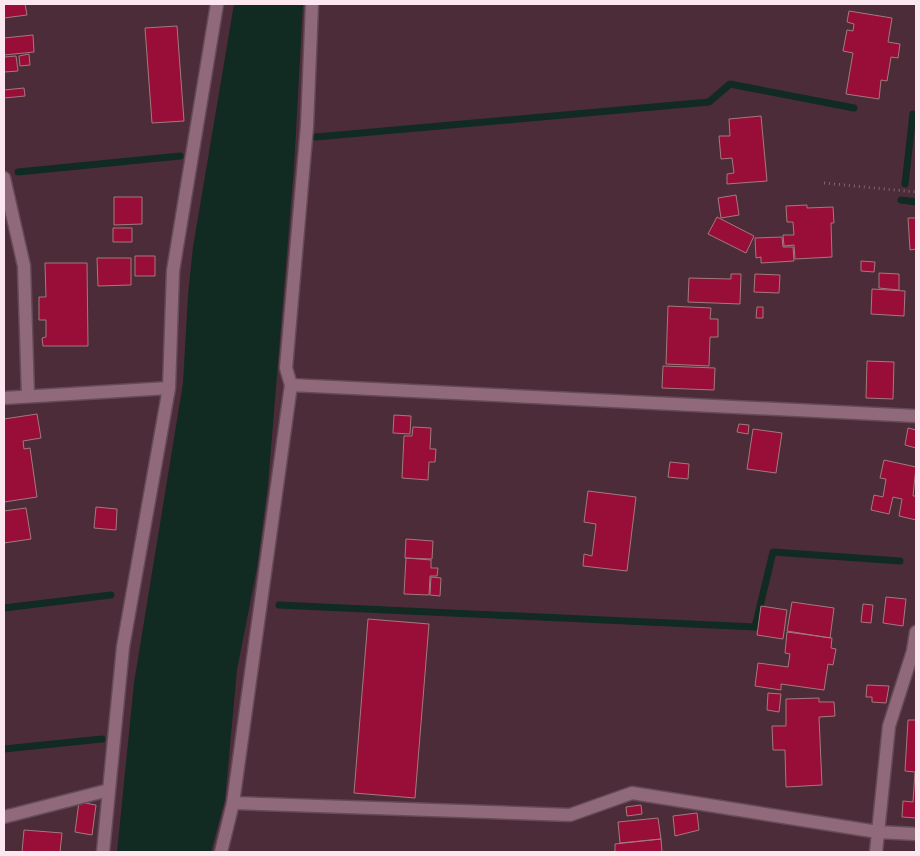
<svg xmlns="http://www.w3.org/2000/svg" width="920" height="856" font-family="'Titillium Web',sans-serif">
  <style>
    .water { fill: #112a22 }
    .lines { fill: none; stroke-linecap: round; stroke-linejoin: round }
    .stream { stroke: #112a22; stroke-width: 7 }
    .building { fill: #990d39; stroke: #a3797d }
    .minor-casing { stroke: #664a57; stroke-width: 15 }
    .path { stroke: #826471; stroke-width: 3; stroke-dasharray: 1 4; stroke-linecap: butt }
    .minor { stroke: #906a7a; stroke-width: 12 }
  </style>
  <rect width="100%" height="100%" fill="#4d2c3a"/>
  <!-- water -->
  <path class="water" d="M234,4H303L294,167L268,485L257,568L237,670L225,800L211,852H117L134,683L183,383L188,295L193,247Z"/>
  <g class="lines">
    <!-- stream -->
    <path class="stream" d="M316,137L709,102L730,84L854,108
      M18,172L180,156
      M905,184L913,114
      M901,200L916,202
      M279,605L755,627L773,552L900,561
      M4,608L111,595
      M4,749L102,739"/>
  </g>
  <!-- building -->
  <path class="building" d="M4,4H25L27,15L4,18Z
    M849,11L892,18L888,42L900,44L898,58L891,57L887,81L881,80L879,99L846,94L853,53L843,51L847,30L853,31L854,24L847,22Z
    M177,26L184,121L152,123L145,28Z
    M33,35L34,52L4,55V38Z
    M29,54L30,65L20,66L19,56Z
    M16,56L18,71L4,72V57Z
    M24,88L25,96L4,98V90Z
    M761,116L767,181L727,184V174L734,173L732,158L721,159L719,136H730L729,119Z
    M736,195L739,215L721,218L718,198Z
    M114,197H142V224L114,225Z
    M807,205V208L833,207L834,223H831L832,257L795,259L794,245L784,246L783,235H794L793,222H787L786,206Z
    M717,217L754,236L746,253L708,234Z
    M908,218H916V249L910,250Z
    M113,228H132V242H113Z
    M782,237L783,247H793L794,261L761,263V257L756,258L755,238Z
    M135,256H155V276H135Z
    M97,258H131V285L98,286Z
    M861,261L875,262L874,272L861,271Z
    M45,263H87L88,346H43L42,338L46,337V320H39V297H46Z
    M879,273L899,274V290L879,288Z
    M731,274H741L740,304L688,302L689,278L731,279Z
    M755,274L780,275L779,293L754,292Z
    M872,289L905,291L904,316L871,314Z
    M668,306L711,308L710,319H718V337H710L709,366L666,364Z
    M757,307H763V318H756Z
    M867,361L894,362L893,399L866,398Z
    M663,366L715,368L714,390L662,388Z
    M37,414L41,438L23,441L24,449L30,448L37,497L4,502V419Z
    M394,415L411,416L410,434L393,433Z
    M739,424L749,425L748,434L737,432Z
    M413,427L431,428L430,449H436L435,462H429L428,480L402,478L404,436H412Z
    M908,428L916,430V448L905,445Z
    M753,429L782,433L776,473L747,469Z
    M884,460L916,467L913,496H916V520L899,516L902,499L893,497L889,514L871,510L874,495L883,497L886,479L880,478Z
    M670,462L689,464L688,479L668,477Z
    M588,491L636,497L627,571L583,566L584,554L592,556L596,524L584,522Z
    M96,507L117,509L116,530L94,528Z
    M26,508L31,539L4,543V511Z
    M406,539L433,541L432,559L405,558Z
    M406,558L431,560V568H438L437,576H430L429,595L404,594Z
    M431,577L441,578L440,596L430,595Z
    M886,597L906,599L903,626L883,623Z
    M792,602L834,608L830,638L787,631Z
    M863,604L873,605L871,623L861,622Z
    M761,606L787,610L783,639L757,635Z
    M368,619L429,624L415,798L354,793Z
    M787,632L832,638L831,648L836,649L833,665L828,664L824,690L781,684V690L755,686L758,663L788,667L790,654L785,653Z
    M867,685L889,686L886,703L872,702V697H866Z
    M768,693L781,694L779,712L767,710Z
    M819,698V702H834L835,716L819,717L822,785L786,787L785,750H773L772,726H786V699Z
    M908,720H916V818L902,817L903,801L913,802L915,772L905,771Z
    M79,802L96,805L92,835L75,832Z
    M641,805L642,814L627,816L626,807Z
    M697,813L699,830L675,836L673,816Z
    M658,818L661,839L620,843L618,822Z
    M24,830L62,833L60,852H22Z
    M661,839L662,852H615V844Z"/>
  <g class="lines">
    <!-- minor casing -->
    <g class="minor-casing">
      <path id="minor" d="M4,178L24,266L28,396
        M291,385L916,416
        M4,398L169,388
        M233,803L570,815L632,793L878,832L916,834
        M4,817L109,790
        M103,852L123,647L169,388L173,271L217,4
        M221,852L233,803L291,385L286,368L307,126L312,4
        M876,852L889,726L913,651L916,632"/>
    </g>
    <!-- path -->
    <path class="path" d="M824,183L916,192"/>
    <!-- minor -->
    <use href="#minor" class="minor"/>
  </g>
  <!-- border -->
  <rect width="920" height="856" fill="none" stroke="#fce6ef" stroke-width="10"/>
</svg>
